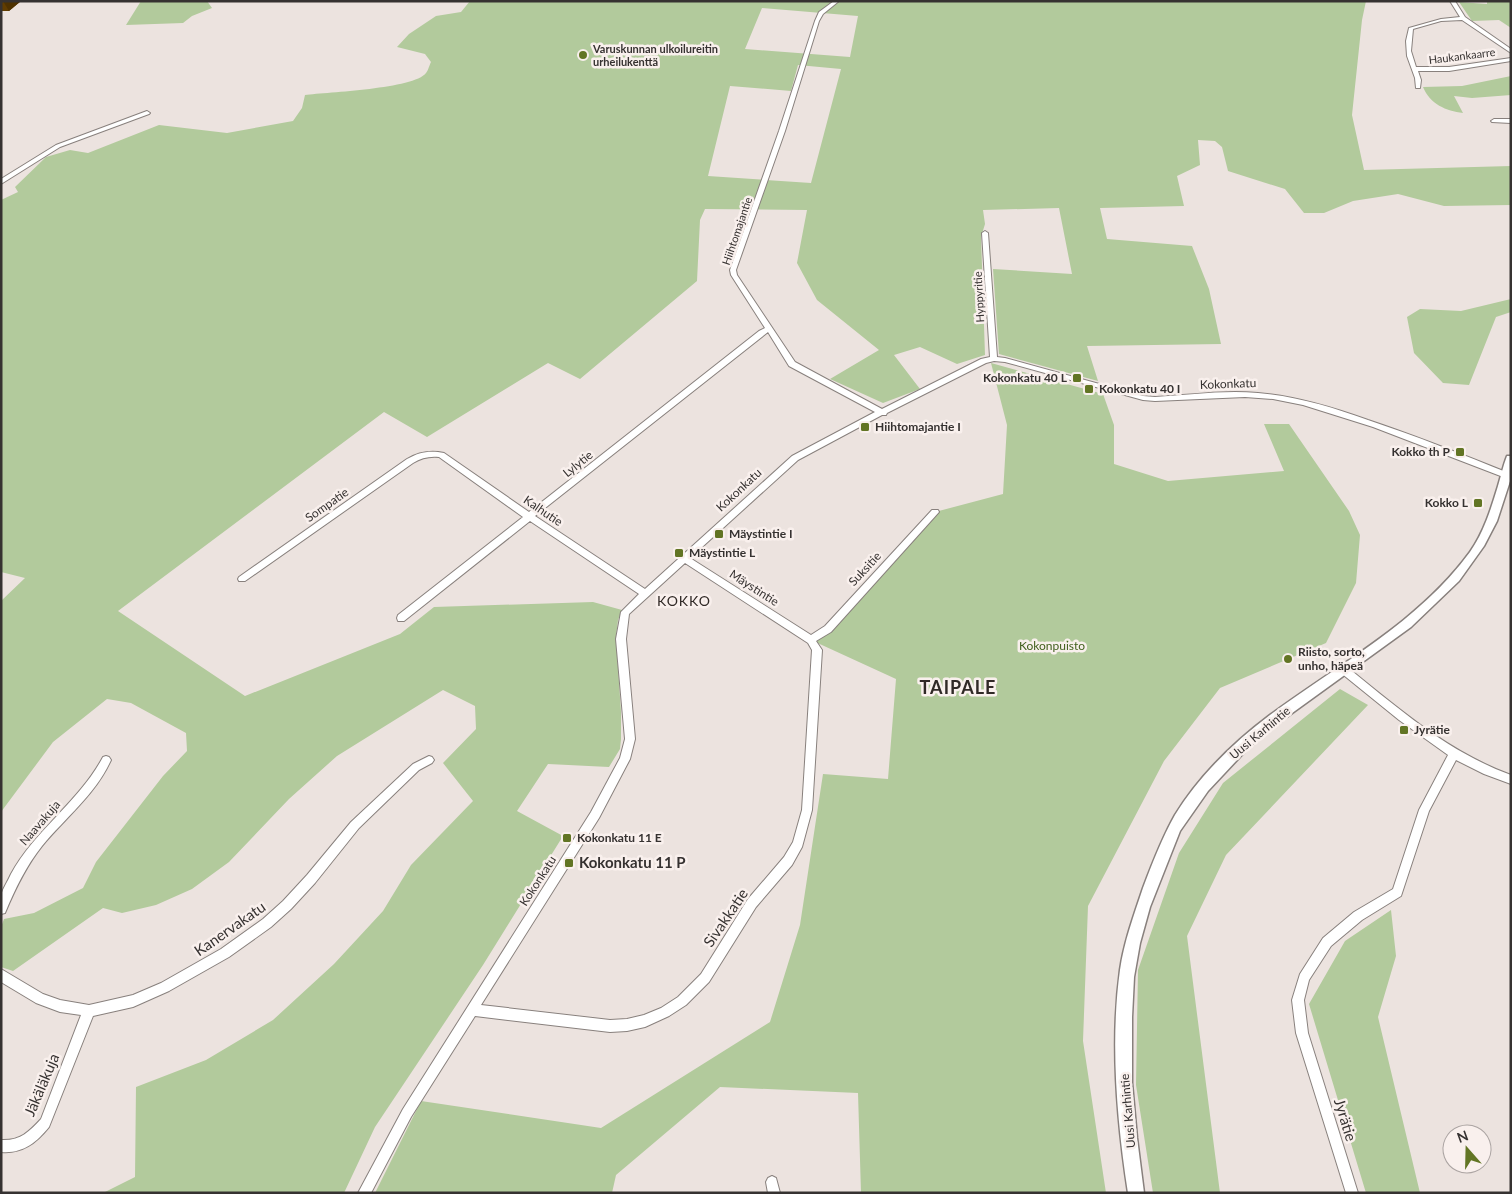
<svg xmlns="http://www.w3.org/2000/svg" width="1512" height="1194" font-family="Lato,sans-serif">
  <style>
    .green { fill: #b2ca9c; fill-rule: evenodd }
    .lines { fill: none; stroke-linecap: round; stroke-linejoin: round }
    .minor-casing { stroke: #88807d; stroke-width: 2 }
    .tertiary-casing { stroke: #88807d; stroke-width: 3 }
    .minor { fill: #fff; fill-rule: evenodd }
    .tertiary { fill: #fff; fill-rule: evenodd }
    .wall { fill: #613d00 }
    .shaded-wall { fill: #4f3200 }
    .poi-dot { fill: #627524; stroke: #f9f0ed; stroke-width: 2 }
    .labels { text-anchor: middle; stroke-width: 5; stroke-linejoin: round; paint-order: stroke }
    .far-poi-label { font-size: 11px; font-weight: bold; fill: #363231; stroke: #f9f0ed; text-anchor: start }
    .far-street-label { font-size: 11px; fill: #363231; stroke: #f9f0ed }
    .poi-label { font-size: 12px; font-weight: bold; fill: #363231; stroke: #f9f0ed; text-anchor: start }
    .street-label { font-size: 12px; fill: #363231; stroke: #f9f0ed }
    .park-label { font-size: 12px; fill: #42601e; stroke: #f9f0ed }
    .neighbourhood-label { font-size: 14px; letter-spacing: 1px; fill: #302926; stroke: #f9f0ed }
    .near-poi-label { font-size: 15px; font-weight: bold; fill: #363231; stroke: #f9f0ed; text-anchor: start }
    .near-street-label { font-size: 15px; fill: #363231; stroke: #f9f0ed }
    .district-label { font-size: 18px; font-weight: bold; letter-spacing: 1px; fill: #302926; stroke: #f9f0ed }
  </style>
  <rect width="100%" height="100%" fill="#ece3df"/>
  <!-- green -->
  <path class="green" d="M141,1H207L212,8L192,16L183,23L126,25Z
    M470,1H1366L1362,20L1352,115L1364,170L1511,166V205L1444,206L1398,194L1353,201L1324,213H1304L1285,189L1228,171L1222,147L1215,141L1198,140L1200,165L1177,176L1184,206L1100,208L1107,239L1192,246L1209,289L1221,344L1087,346L1098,381L999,354L993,269L1072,274L1059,208L983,210L985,224L981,237L985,355L957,364L920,347L894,355L920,389L883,403L830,379L879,350L817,300L797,263L807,210L705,209L700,220L697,281L580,379L548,363L427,437L384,412L118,611L245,696L400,634L434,607L593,602L622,610L618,620L616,637L621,712V739L620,749L609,767L548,764L517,811L563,836L483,965L375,1127L344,1193H103L135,1177L136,1087L206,1060L273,1020L334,964L383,911L411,865L473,801L443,763L476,729L475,706L443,690L337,756L289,799L229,862L192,889L156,905L122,913L103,908L13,971L1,967V927L4,919L34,913L83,888L96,862L163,776L187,751L186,733L131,703L107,699L53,742L1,812V601L25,578L1,572V200L18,192L15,187L46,157L70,150L88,153L159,125L227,133L293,121L302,108L305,95C328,92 414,89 426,73C428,71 429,66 431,62L425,54L397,47L409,34L436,16L461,12ZM762,8L858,16L850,57L745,49ZM798,65L841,69L811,183L708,176L730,86L791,91Z
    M1487,1H1511V28L1499,20L1472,21L1459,2L1487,4Z
    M1511,76V95L1472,98L1454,96L1463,113C1446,111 1430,104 1423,87L1462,86Z
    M1511,299V312L1496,317L1469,385L1443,383L1414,353L1407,317L1420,309L1461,311Z
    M991,363L1103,394L1114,425V464L1168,481L1284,471L1264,424H1289L1349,511L1360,535L1356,583L1326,643L1220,688L1164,761L1088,906L1083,1041L1106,1193H861L858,1093L720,1087L616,1175L612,1193H375L421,1101L601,1128L770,1022L800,925L823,774L888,779L896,679L811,640L828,628L935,512L1003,494L1007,425Z
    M1340,689L1368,705L1226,855L1187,936L1220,1193H1153L1136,1085L1138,970L1179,853L1223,783Z
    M1391,910L1396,956L1378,1017L1420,1193H1366L1309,1004L1345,941Z"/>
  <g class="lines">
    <!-- minor casing -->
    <g class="minor-casing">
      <path id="minor" d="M834,1H839L823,14L819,21L785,131L736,270L737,275L795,362L882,409L981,359L990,357L982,233L985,231L988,233L997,357L1005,358L1143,396L1155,397C1189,395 1223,390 1258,393C1296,396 1332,407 1368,420C1416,436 1464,455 1511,474V480L1373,427L1303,405L1273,399L1245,397L1155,401L1143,400L1005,362L994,361L986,363L887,413L886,415H882L798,460L690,558L811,635L825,626L932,510H938L939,512L831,632L816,641L822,650L812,810L802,847L792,865L756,907L709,982L686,1005L669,1016L645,1027L627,1031L610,1032L475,1016L411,1117L371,1193H358L403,1109L591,812L620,758L625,739L616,639L621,612L639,594L530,521L404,621H398L397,618L398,615L523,517L439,457C429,456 421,458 413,463L245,581H239L238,579L239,577L407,459C419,452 430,450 444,453L529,512L759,331L765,328L731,275L730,270L779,131L815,21L819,12ZM768,332L789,366L875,412L792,456L645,589L535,516ZM685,563L808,643L812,650L802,810L793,842L784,857L748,899L701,974L678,997L661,1008L644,1015L627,1019L610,1020L481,1005L599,818L630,759L635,739L626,639L629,614Z
        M1450,1H1455L1465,17L1511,49V53L1462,20L1441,21L1413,29L1411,51L1416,67H1449L1511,58V61L1449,71H1418L1421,80L1420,88H1416L1415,78L1407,56L1406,41L1409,28L1441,19L1460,17Z
        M147,111L150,113L149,114L60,147L1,184V179L56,145Z
        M1494,119H1511V123L1492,122L1491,121Z
        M1344,666L1347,667C1399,709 1448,752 1511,775V784L1484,774L1456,760L1429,811L1401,896L1362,920L1331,946L1309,980L1304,1000L1308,1033L1358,1193H1346L1296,1033L1292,1000L1300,974L1323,938L1354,912L1393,889L1419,810L1448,755L1399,720L1341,673L1339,670L1341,667Z
        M106,756L109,757L111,760C95,795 66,817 42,846C26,866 15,889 5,913L1,914C1,908 0,901 1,895C3,888 8,881 11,874C35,830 79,802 103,757Z
        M429,756L432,757L434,760L432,763L419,770L359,828L315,883L291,909L271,927L229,957L169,991L133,1007L93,1016L49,1127C36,1143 22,1154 1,1152V1140C20,1141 29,1132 41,1119L81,1015L60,1012L36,1003L1,982V969L43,994L60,1000L89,1005L133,995L161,983L221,949L263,919L283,901L307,875L351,822L413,764Z
        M772,1176L776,1178L780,1193H768L766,1182L768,1178Z"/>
    </g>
    <!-- tertiary casing -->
    <g class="tertiary-casing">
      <path id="tertiary" d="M1507,456H1511V478L1497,521L1484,546L1459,581L1411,627L1277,724L1252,744L1208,791L1180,831L1150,907L1140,943L1134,977L1132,1017V1083L1137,1138L1144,1193H1128C1117,1122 1110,1042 1120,970C1124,942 1134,915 1143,888C1152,864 1162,838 1175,815C1199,776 1234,742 1270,715C1339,664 1419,622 1470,552C1484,532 1491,509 1498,486C1501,476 1503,466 1507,456Z"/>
    </g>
    <!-- minor -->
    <use href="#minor" class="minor"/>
    <!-- tertiary -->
    <use href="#tertiary" class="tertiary"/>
  </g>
  <!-- wall -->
  <path class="wall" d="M1,1H21L9,11H1Z"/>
  <!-- shaded-wall -->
  <path class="shaded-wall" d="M3,1H21L9,11Z"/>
  <!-- markers -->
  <g class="poi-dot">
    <circle cx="583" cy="55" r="5"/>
    <rect x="1072" y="373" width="10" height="10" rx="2.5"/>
    <rect x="1084" y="384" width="10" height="10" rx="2.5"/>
    <rect x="860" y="422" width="10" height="10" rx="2.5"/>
    <rect x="1455" y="447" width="10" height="10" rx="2.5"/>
    <rect x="1473" y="498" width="10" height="10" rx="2.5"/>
    <rect x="714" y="529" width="10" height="10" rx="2.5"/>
    <rect x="674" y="548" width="10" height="10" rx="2.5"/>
    <circle cx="1288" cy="659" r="5"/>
    <rect x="1399" y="725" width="10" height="10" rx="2.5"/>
    <rect x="562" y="833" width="10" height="10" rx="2.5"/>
    <rect x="564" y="858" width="10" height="10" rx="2.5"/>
  </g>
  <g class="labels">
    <!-- far-poi labels -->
    <g class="far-poi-label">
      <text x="593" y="53">Varuskunnan ulkoilureitin<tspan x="593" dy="13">urheilukenttä</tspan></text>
    </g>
    <!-- far-street labels -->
    <g class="far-street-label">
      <text transform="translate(1462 56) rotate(-7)" y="4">Haukankaarre</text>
      <text transform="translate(737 231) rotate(-71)" y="4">Hiihtomajantie</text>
      <text transform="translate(979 297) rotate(-93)" y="4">Hyppyritie</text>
    </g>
    <!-- poi labels -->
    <g class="poi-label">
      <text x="1067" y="382" text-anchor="end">Kokonkatu 40 L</text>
      <text x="1099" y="393">Kokonkatu 40 I</text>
      <text x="875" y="431">Hiihtomajantie I</text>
      <text x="1450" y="456" text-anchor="end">Kokko th P</text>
      <text x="1468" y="507" text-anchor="end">Kokko L</text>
      <text x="729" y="538">Mäystintie I</text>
      <text x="689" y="557">Mäystintie L</text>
      <text x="1298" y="656">Riisto, sorto,<tspan x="1298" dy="14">unho, häpeä</tspan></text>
      <text x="1414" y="734">Jyrätie</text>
      <text x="577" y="842">Kokonkatu 11 E</text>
    </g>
    <!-- street labels -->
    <g class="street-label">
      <text transform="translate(1228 384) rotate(-2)" y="4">Kokonkatu</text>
      <text transform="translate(578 464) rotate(-39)" y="4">Lylytie</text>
      <text transform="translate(739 490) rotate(-43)" y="4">Kokonkatu</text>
      <text transform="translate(327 505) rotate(-35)" y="4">Sompatie</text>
      <text transform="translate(543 511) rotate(34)" y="4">Kalhutie</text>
      <text transform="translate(865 569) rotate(-47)" y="4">Suksitie</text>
      <text transform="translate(754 588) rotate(33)" y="4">Mäystintie</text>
      <text transform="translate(1260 733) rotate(-40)" y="4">Uusi Karhintie</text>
      <text transform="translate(40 823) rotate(-49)" y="4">Naavakuja</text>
      <text transform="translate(538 881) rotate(-57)" y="4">Kokonkatu</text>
      <text transform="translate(1128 1111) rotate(-95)" y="4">Uusi Karhintie</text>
    </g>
    <!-- park labels -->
    <g class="park-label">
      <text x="1052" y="650">Kokonpuisto</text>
    </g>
    <!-- neighbourhood labels -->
    <g class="neighbourhood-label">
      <text x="684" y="606">KOKKO</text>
    </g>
    <!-- near-poi labels -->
    <g class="near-poi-label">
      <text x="579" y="868">Kokonkatu 11 P</text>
    </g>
    <!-- near-street labels -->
    <g class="near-street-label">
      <text transform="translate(726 918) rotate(-56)" y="5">Sivakkatie</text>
      <text transform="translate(230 929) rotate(-35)" y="5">Kanervakatu</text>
      <text transform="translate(42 1085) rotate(-67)" y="5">Jäkäläkuja</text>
      <text transform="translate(1345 1120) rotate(73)" y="5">Jyrätie</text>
    </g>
    <!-- district labels -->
    <g class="district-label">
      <text x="958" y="694">TAIPALE</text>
    </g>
  </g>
  <!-- border -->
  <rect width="1512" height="1194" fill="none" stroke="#363231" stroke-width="5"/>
  <!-- north arrow -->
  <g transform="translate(1467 1149) rotate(340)"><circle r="24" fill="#f9f0ed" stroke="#aba4a2"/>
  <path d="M0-4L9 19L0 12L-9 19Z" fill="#627524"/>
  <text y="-8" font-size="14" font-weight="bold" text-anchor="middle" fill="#363231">N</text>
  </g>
</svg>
